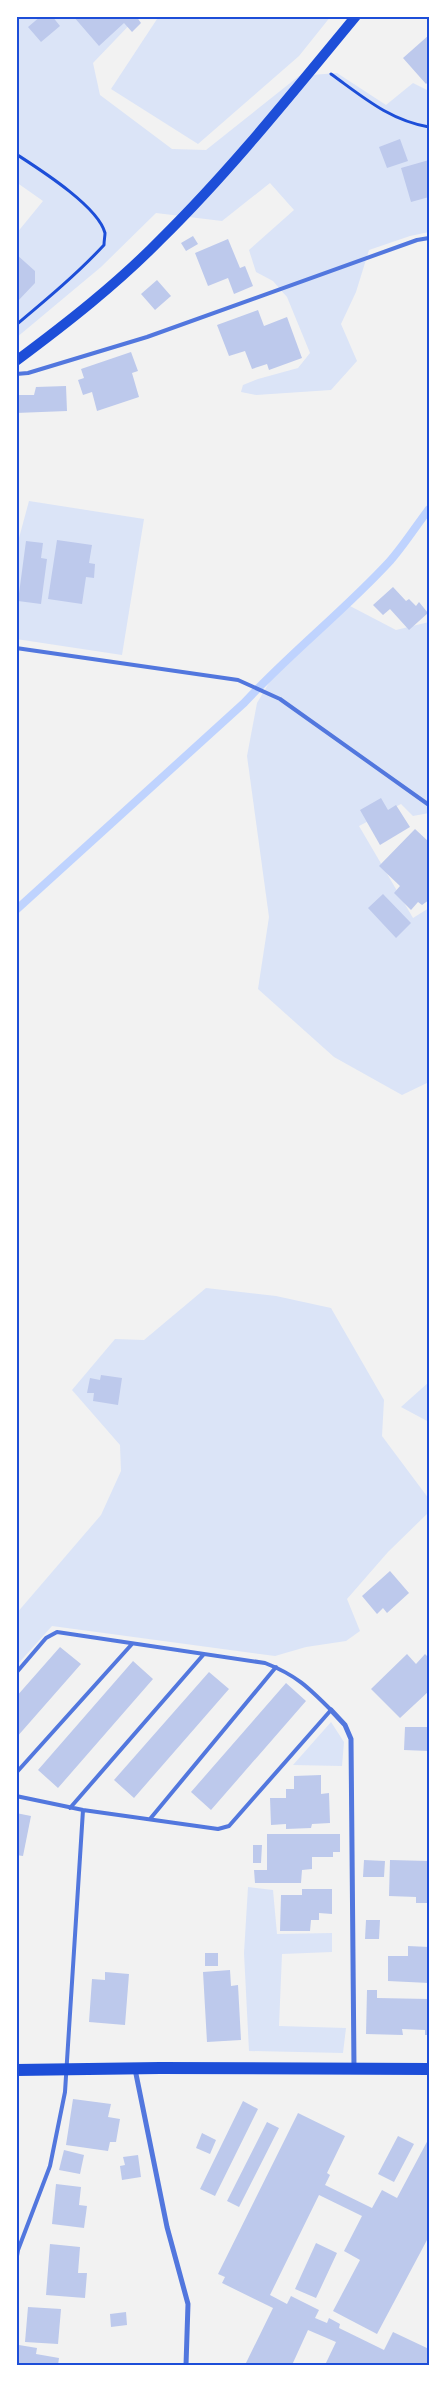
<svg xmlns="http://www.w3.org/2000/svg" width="445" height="2381" font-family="Ubuntu,sans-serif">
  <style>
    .green { fill: #dbe4f7 }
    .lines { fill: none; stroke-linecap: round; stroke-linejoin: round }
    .stream { stroke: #bfd3fe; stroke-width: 8 }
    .building { fill: #bdc9ec }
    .path { stroke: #1d4ed8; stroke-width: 3 }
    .service { stroke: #5277de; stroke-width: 4 }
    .minor { stroke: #5277de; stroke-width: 5 }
    .secondary { stroke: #1d4ed8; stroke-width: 10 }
    .primary { stroke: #1d4ed8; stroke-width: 12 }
    .neatline { fill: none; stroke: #1d4ed8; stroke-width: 2 }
  </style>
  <rect width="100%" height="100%" fill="#f2f2f2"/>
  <!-- green -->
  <path class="green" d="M16,16H138L93,63L100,95L172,149L206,150L299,76L337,73L386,105L413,83L429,91V232L410,236L369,250L356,292L341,324L357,361L331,390L256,395L241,392L243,385L258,379L298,368L310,353L287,297L273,281L256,272L249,250L294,210L270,183L222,221L156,213L101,267L16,338V234L43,201L16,182Z
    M159,16H331L299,56L198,144L111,89Z
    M29,501L144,519L122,655L16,639V549Z
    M350,606L396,630L429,622V813L413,816L401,804L359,826L413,918L429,908V1082L402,1095L334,1057L258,989L269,917L247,756L257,703L276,671Z
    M206,1288L276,1296L331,1308L384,1400L382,1436L429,1499V1512L388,1552L347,1599L360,1631L346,1641L306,1647L275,1656L52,1626L16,1666V1614L101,1515L121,1471L120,1445L72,1390L115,1339L144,1340Z
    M429,1382V1422L401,1407Z
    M331,1722L344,1742L342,1766L293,1765Z
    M248,1887L273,1890L277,1934L332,1933V1952L282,1954L279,2026L346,2028L343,2053L249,2051L244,1953Z"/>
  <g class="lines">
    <!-- stream -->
    <path class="stream" d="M16,910L244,703C290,653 344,611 390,561C404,545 416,526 429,509"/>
  </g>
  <!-- building -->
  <path class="building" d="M41,16H52L60,26L41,42L28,27Z
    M73,16H136L141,23L132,32L124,23L99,46Z
    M429,35V81L426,84L403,58Z
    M400,139L408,161L387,168L379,147Z
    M429,160V197L411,202L401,168Z
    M193,236L198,244L186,251L181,243Z
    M228,239L240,268L245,266L253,286L234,294L228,278L208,286L195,253Z
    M16,254L35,271V283L16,303Z
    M157,280L171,296L155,310L141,294Z
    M258,310L264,326L287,317L302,358L269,370L267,364L252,369L245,351L229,356L217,325Z
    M131,352L138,371L132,373L139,397L97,411L92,392L83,395L78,380L84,378L81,369Z
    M66,386L67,411L16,413V395H34L36,387Z
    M57,540L92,545L89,563L95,564L94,578L86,577L82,604L48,599Z
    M26,541L43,543L41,558L47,559L41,604L18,601Z
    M393,587L406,601L409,599L416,606L419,602L428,613L409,630L390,609L383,615L373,605Z
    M381,798L388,810L396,805L410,827L380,845L360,810Z
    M415,829L429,842V900L422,905L418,902L411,910L394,893L400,886L379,866Z
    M383,894L411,923L396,938L368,908Z
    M101,1375L122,1378L118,1405L93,1401L94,1393H87L90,1378L100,1380Z
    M390,1571L409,1593L387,1613L383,1608L377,1614L362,1596Z
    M60,1647L81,1664L16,1738V1697Z
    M407,1654L416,1664L425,1654L429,1658V1691L400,1718L371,1689Z
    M133,1661L153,1679L58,1788L38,1770Z
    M209,1672L229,1689L134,1798L114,1780Z
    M286,1683L306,1701L211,1810L191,1792Z
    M405,1727H429V1751L404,1750Z
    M321,1775V1794L329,1793L330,1823L312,1824L311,1828L286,1829V1824L271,1825L270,1798H286V1789H294V1776Z
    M16,1813L31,1816L23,1856L16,1855Z
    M267,1834H340V1852H333V1857H312V1869L302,1870L301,1883H255L254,1870H267Z
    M253,1845H262L261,1863H253Z
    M364,1860L385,1861L384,1877H363Z
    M390,1860L429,1861V1903H416V1897L389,1896Z
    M302,1889H332V1914L319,1913V1920H311L310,1931H280L281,1895H302Z
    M366,1920H380L379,1939H365Z
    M408,1946L429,1947V1983L388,1981V1956H408Z
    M205,1953H218V1966H205Z
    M230,1970L231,1986L238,1985L241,2040L207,2042L203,1972Z
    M105,1972L129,1974L125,2025L89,2022L92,1979L105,1980Z
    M367,1990H377V1998L429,1999V2035H425V2030L402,2029L403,2035L366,2034Z
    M73,2099L111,2104L108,2117L120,2119L116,2142H110L108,2151L66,2145Z
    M243,2101L258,2109L215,2196L200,2189Z
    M298,2113L345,2136L327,2173L330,2175L325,2185L372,2208L382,2190L397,2198L429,2138V2242L427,2240L377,2334L333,2311L360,2260L344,2251L362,2216L319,2195L270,2295L287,2304L291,2296L319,2310L315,2318L327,2323L329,2318L340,2324L339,2328L384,2350L393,2332L429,2349V2365H325L336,2342L308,2330L292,2365H245L273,2308L222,2283L225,2277L218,2274Z
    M267,2122L279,2128L239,2207L227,2201Z
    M202,2133L216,2140L210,2154L196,2148Z
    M398,2136L414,2144L394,2182L378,2174Z
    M64,2150L84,2155L80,2174L59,2170Z
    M138,2155L141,2177L122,2180L120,2166L125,2165L123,2157Z
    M56,2184L81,2187L79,2205L87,2206L84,2228L52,2224Z
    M316,2243L337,2253L316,2298L295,2289Z
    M50,2244L80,2247L78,2273H87L85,2298L46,2295Z
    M28,2307L61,2309L58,2344L25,2342Z
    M126,2312L127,2325L111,2327L110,2314Z
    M19,2345L37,2348L36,2354L59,2358L58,2365H16Z"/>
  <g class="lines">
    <!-- path -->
    <path class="path" d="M331,74C363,97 389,120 429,127
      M16,154C39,169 98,206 105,233C105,236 104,241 104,245C77,274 47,299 16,325"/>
    <!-- service -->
    <path class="service" d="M16,374L28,373L147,337L417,240L429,238
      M16,648L238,680L280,699L429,805
      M16,1673L46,1638L57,1632L265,1663C296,1675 308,1687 331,1710L229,1826L218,1829L83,1810L16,1796
      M16,1773L132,1644
      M70,1808L204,1654
      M150,1819L276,1667
      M16,2262L18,2250L50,2166L65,2092L83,1810"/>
    <!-- minor -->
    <path class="minor" d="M331,1710L345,1725L351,1739L354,2068
      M135,2069L167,2227L188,2304L186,2365"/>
    <!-- secondary -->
    <path class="secondary" d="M16,361C67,323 117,284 161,239C231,170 293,92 356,16"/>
    <!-- primary -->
    <path class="primary" d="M16,2070L160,2068L429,2069"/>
  </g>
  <!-- border -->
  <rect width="445" height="2381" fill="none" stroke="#ffffff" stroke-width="35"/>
  <rect x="18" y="18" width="410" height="2346" class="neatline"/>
</svg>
